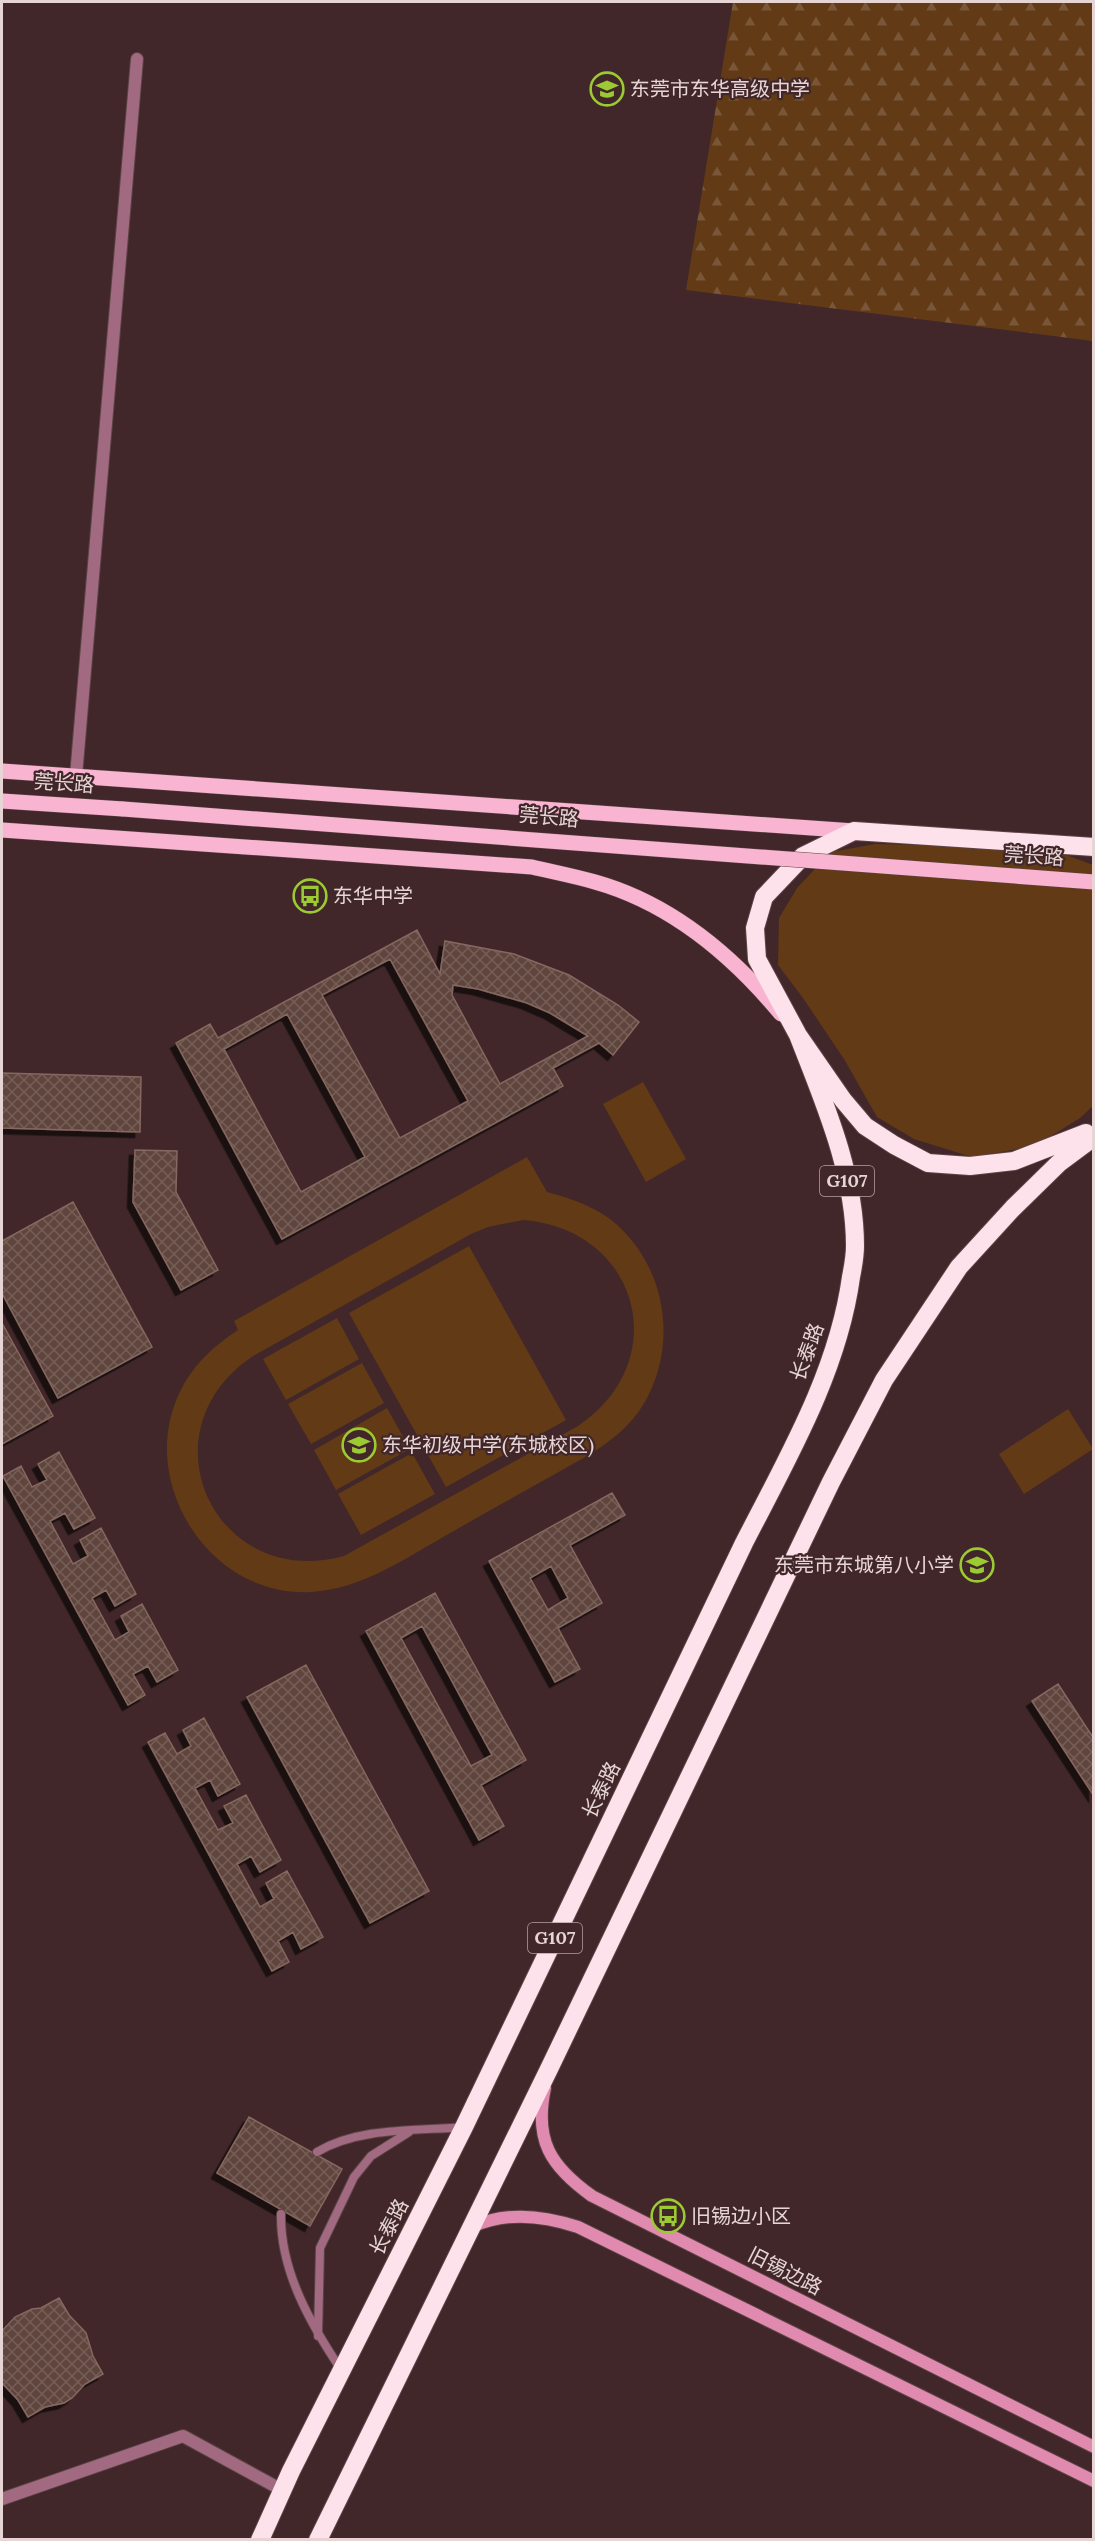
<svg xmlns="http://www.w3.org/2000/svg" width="1095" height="2541" font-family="Lora,'Noto Sans SC',serif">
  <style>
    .green { fill: #623a16; fill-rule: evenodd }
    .forest { fill: url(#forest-firs) }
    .building { fill: url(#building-cross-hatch); stroke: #856860; stroke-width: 1.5; fill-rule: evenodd; filter: url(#shadow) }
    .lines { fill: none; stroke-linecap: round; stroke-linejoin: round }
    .lane-casing { stroke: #5c4345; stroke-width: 10 }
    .street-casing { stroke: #5c4345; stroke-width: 14 }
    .secondary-casing { stroke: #5c4345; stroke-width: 14 }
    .primary-casing { stroke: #5c4345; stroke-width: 16 }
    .highway-casing { stroke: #5c4345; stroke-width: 20 }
    .lane { stroke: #a16a81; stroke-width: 8 }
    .street { stroke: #a16a81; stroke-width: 12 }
    .secondary { stroke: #e18aaf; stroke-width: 12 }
    .primary { stroke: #f8b4d0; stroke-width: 15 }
    .highway { stroke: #fde1eb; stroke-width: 18 }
    .primary-bridge-casing { stroke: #5c4345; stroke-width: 16; stroke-linecap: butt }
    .primary-bridge { stroke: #f8b4d0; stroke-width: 15 }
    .labels { text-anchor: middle; stroke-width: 4.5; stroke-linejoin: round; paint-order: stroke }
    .shield { fill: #412729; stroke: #b5a1a2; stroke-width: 1.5 }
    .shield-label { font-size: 18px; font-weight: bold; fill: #e7d5d6 }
    .poi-label { font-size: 20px; fill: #e7d5d6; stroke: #412729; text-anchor: start }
    .street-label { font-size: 20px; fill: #e7d5d6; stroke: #412729 }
  </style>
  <defs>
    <pattern id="forest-firs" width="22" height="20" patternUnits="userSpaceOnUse" patternTransform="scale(1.5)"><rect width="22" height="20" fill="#623a16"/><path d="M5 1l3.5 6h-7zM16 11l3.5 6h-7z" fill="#785637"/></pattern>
    <pattern id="building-cross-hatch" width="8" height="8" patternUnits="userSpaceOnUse" patternTransform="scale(1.5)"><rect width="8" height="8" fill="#5e443c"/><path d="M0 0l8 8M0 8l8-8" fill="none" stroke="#755e57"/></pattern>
    <filter id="shadow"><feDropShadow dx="-5.5" dy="5.5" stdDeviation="0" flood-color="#0009"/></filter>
  </defs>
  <rect width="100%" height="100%" fill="#412729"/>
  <!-- green -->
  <path class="green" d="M875,844L971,846L1061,853L1093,865V1106L1080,1118L1035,1146L972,1157L914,1139L877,1117L844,1059L803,998L778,965L779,918L797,888L831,852Z
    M643,1082L686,1159L646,1182L603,1104Z
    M527,1157L547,1192C569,1198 591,1205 610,1219C666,1263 680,1344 643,1405C631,1425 613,1439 594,1452C547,1479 499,1505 452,1532C407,1557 363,1589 311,1592C212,1598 138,1486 178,1396C191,1367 212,1347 238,1330L234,1321ZM523,1220C639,1229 675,1361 578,1426L344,1556C214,1591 141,1431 253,1356L471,1234L488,1227Z
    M469,1246L566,1420L446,1487L349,1313Z
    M337,1318L359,1359L286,1400L263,1359Z
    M362,1363L384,1403L311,1444L288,1404Z
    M387,1408L410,1449L336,1490L314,1450Z
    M1068,1409L1093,1449L1024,1494L999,1454Z
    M412,1453L435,1494L361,1535L338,1494Z"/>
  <!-- forest -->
  <path class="forest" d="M733,2H1093V341L686,290Z"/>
  <!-- building -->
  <path class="building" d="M417,930L440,974L445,941L514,954L569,975L618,1005L639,1022L613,1055L599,1043L553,1068L563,1086L282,1239L176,1043L210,1024L218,1038ZM390,959L468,1101L400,1138L322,995ZM453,985L478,989L527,1003L550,1013L588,1036L500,1084L452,995ZM287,1014L365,1157L301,1192L224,1049Z
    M2,1073L141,1077L140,1132L2,1128Z
    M135,1150L177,1151L176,1192L218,1270L181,1290L133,1202Z
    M73,1202L152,1347L58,1398L2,1293V1241Z
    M2,1323L53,1416L2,1444Z
    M59,1452L95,1518L74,1529L65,1513L50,1521L73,1564L88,1556L80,1540L101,1528L136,1594L115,1606L106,1590L92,1598L115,1640L129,1632L121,1616L142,1604L178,1670L157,1682L148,1666L133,1674L145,1695L128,1705L3,1476L21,1466L32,1487L47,1480L38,1464Z
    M612,1493L625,1515L570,1545L602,1603L558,1628L580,1669L555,1682L489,1561ZM551,1566L568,1598L548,1610L530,1578Z
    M435,1593L526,1760L481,1785L504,1826L479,1840L366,1631ZM422,1626L492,1755L471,1766L401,1638Z
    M306,1665L429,1891L370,1923L247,1697Z
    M1058,1684L1094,1739V1796L1032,1701Z
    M204,1718L240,1784L218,1796L210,1780L195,1788L218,1830L233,1823L224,1806L246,1795L281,1860L260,1872L251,1856L237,1864L260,1907L274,1899L266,1883L287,1871L323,1937L301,1949L293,1932L278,1941L289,1962L272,1971L148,1742L165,1733L177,1754L191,1746L183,1730Z
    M249,2117L342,2169L310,2226L217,2173Z
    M59,2298L69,2315L86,2333L93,2356L103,2374L85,2384L72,2398L64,2403L45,2407L28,2417L18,2400L2,2383V2331L15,2317L32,2309L41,2308Z"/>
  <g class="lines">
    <!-- lane casing -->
    <g class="lane-casing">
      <path id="lane" d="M317,2152C359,2127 416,2131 464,2127
        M281,2214C280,2271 311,2325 342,2371
        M318,2336L320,2248L354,2177L371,2156L409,2132"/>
    </g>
    <!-- street casing -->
    <g class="street-casing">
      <path id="street" d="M76,776L137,59
        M2,2499L183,2436L282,2490"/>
    </g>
    <!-- secondary casing -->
    <g class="secondary-casing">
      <path id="secondary" d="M545,2088C534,2140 550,2166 592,2196L1094,2447
        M472,2227C506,2211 542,2215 578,2227L1094,2481"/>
    </g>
    <!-- primary casing -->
    <g class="primary-casing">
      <path id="primary" d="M2,771L854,831
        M2,801L123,809
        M2,830L532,867C553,872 574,876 595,882C670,903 732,955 781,1014"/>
    </g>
    <!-- highway casing -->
    <g class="highway-casing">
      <path id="highway" d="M1086,1133L1014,1161L970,1166L928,1163L894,1145L865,1126L843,1100L798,1035L757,959L755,928L764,897L803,856L854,831L1094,847
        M260,2540L291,2471L464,2127L744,1543C787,1459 838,1372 851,1277C853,1267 855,1256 855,1246C855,1172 824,1102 798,1035
        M318,2540L549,2069L831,1482L884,1380L959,1267L1013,1208L1059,1163L1094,1137"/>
    </g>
    <!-- lane -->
    <use href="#lane" class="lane"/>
    <!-- street -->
    <use href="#street" class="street"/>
    <!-- secondary -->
    <use href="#secondary" class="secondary"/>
    <!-- primary -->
    <use href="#primary" class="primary"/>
    <!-- highway -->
    <use href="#highway" class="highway"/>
    <!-- primary-bridge casing -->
    <g class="primary-bridge-casing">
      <path id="primary-bridge" d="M123,809L1094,882"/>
    </g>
    <!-- primary-bridge -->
    <use href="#primary-bridge" class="primary-bridge"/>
  </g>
  <!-- icons -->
  <defs>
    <g id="school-ring" transform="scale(1.725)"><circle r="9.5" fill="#412729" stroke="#9cca32" stroke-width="1.5"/><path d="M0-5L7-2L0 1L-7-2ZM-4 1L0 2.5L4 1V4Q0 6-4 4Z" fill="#9cca32"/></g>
    <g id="bus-ring" transform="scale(1.725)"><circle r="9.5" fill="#412729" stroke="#9cca32" stroke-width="1.5"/><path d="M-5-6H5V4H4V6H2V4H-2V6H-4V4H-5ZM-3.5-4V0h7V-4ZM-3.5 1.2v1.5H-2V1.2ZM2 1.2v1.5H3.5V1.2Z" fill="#9cca32"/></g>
  </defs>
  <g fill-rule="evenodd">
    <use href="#school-ring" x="607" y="89"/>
    <use href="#bus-ring" x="310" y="896"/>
    <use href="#school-ring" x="359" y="1445"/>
    <use href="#school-ring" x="977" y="1565"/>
    <use href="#bus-ring" x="668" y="2216"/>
  </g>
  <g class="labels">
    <!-- shield labels -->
    <g class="shield">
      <rect x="820" y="1166" width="54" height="30" rx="4.5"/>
      <rect x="528" y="1923" width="54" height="30" rx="4.5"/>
    </g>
    <g class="shield-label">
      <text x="847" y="1187">G107</text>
      <text x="555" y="1944">G107</text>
    </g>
    <!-- poi labels -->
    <g class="poi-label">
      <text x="630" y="96">东莞市东华高级中学</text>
      <text x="333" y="903">东华中学</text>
      <text x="382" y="1452">东华初级中学(东城校区)</text>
      <text x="954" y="1572" text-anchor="end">东莞市东城第八小学</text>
      <text x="691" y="2223">旧锡边小区</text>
    </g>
    <!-- street labels -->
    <g class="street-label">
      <text transform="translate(64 783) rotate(4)" y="7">莞长路</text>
      <text transform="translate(549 817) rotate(5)" y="7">莞长路</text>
      <text transform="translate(1034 856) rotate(4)" y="7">莞长路</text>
      <text transform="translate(807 1352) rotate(-70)" y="7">长泰路</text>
      <text transform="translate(601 1790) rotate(-64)" y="7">长泰路</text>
      <text transform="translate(389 2227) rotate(-63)" y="7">长泰路</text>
      <text transform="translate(785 2271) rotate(27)" y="7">旧锡边路</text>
    </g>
  </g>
  <!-- border -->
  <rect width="1095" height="2541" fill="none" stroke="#e7d5d6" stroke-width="6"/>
</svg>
